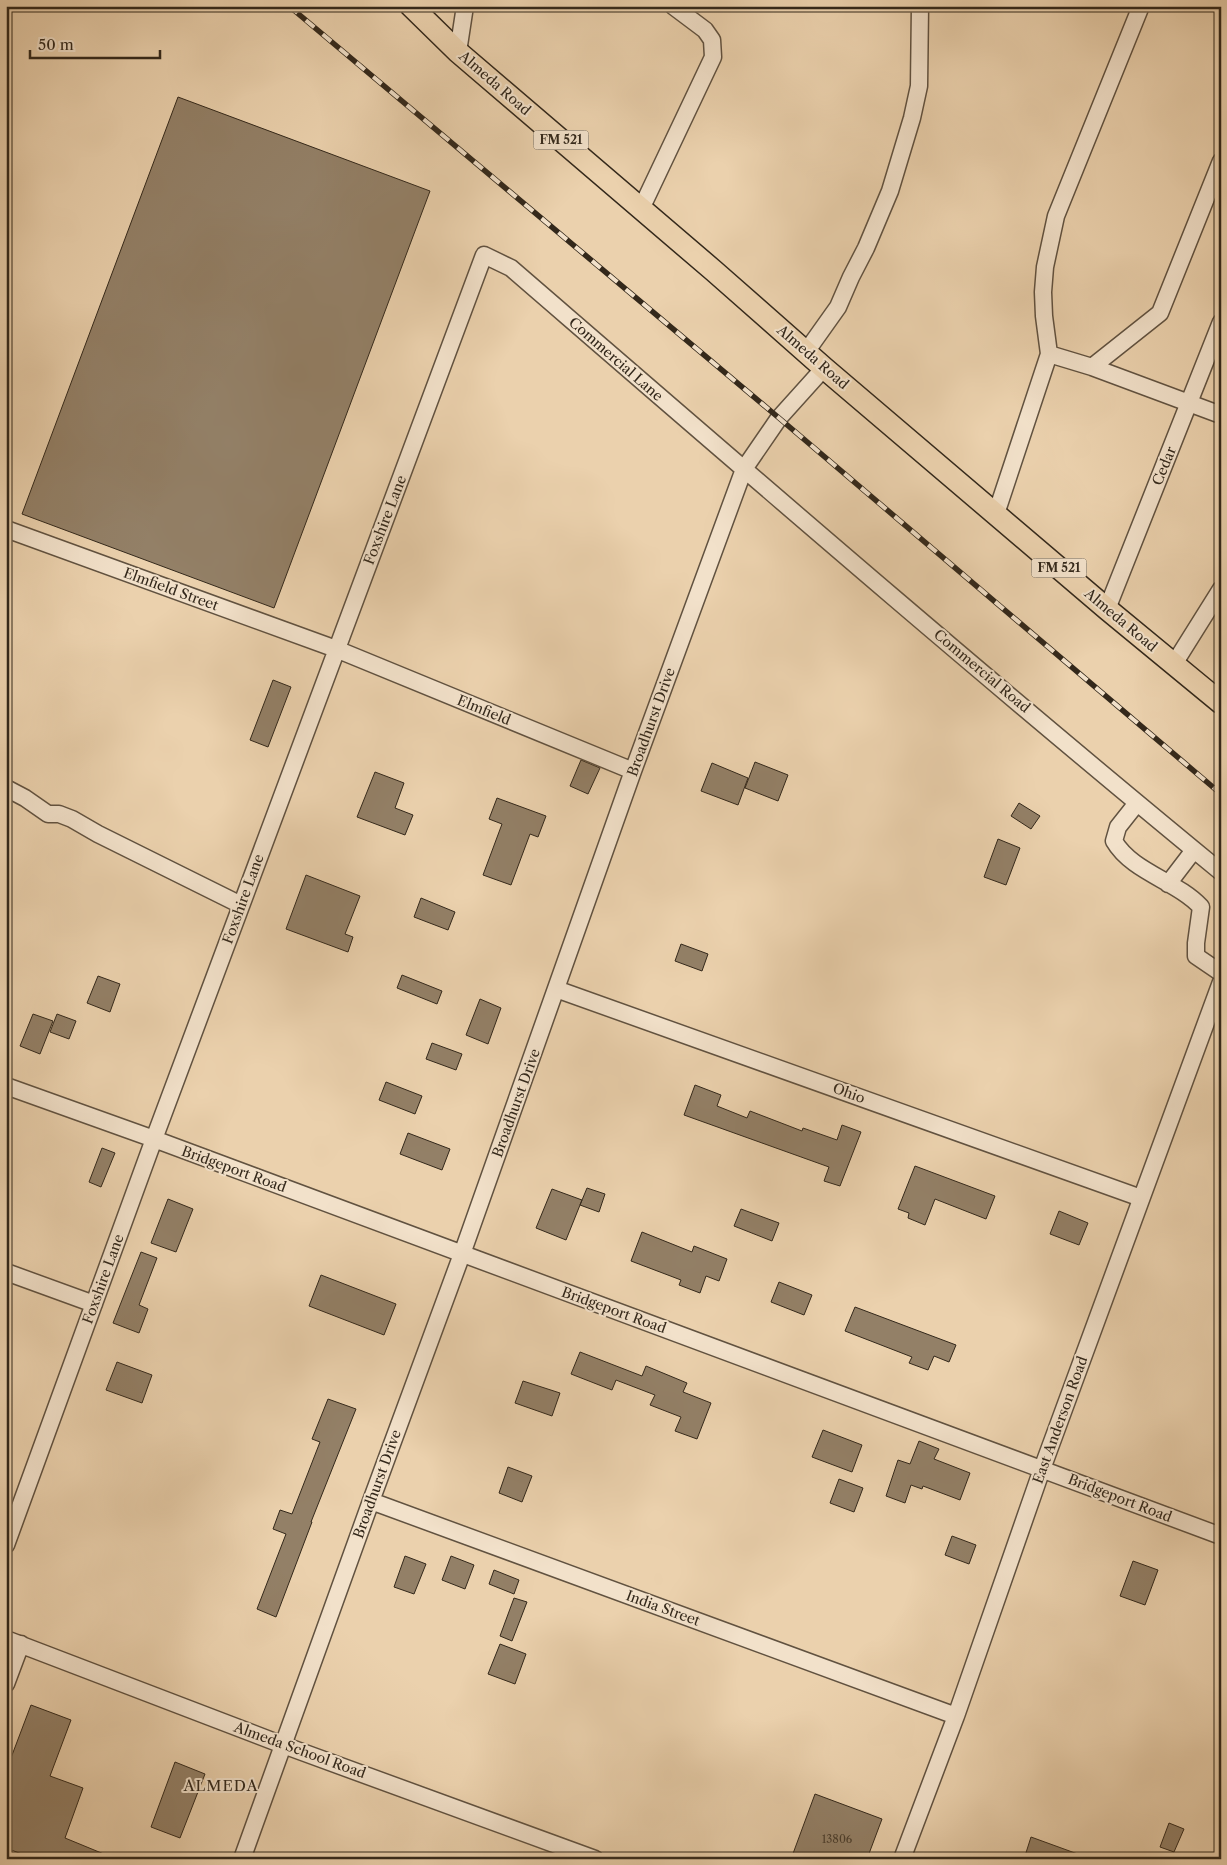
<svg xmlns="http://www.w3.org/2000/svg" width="1227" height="1865" font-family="'Libre Caslon Text',serif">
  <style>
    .building { fill: #938067; stroke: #33281b }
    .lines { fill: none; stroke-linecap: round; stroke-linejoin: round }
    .minor-casing { stroke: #615240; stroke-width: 19 }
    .major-casing { stroke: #33281b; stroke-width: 24 }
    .minor { stroke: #f2e1ca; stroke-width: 16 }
    .major { stroke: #ebd1ad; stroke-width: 21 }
    .rail-casing { stroke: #33281b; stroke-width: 5.5 }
    .rail { stroke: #f2e1ca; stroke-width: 4; stroke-dasharray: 11; stroke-linecap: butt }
    .labels { text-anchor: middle; stroke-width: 4; stroke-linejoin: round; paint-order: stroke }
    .number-label { font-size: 11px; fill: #4b3e2e }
    .shield { fill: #f2e1ca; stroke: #6c6050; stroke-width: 1 }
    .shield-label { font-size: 12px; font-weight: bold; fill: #33281b }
    .street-label { font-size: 14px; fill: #33281b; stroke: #f2e1ca }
    .neighbourhood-label { font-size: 15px; letter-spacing: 1px; fill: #33281b; stroke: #f2e1ca }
  </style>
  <rect width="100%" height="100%" fill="#ebd1ad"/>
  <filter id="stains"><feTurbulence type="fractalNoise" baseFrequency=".004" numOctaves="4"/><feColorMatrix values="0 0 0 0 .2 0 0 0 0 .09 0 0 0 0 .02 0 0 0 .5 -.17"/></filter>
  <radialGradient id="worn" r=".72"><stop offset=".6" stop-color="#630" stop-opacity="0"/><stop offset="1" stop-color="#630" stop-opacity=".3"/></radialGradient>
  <!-- building -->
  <path class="building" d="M178,97L430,191L274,608L22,514Z
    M273,680L291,687L268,747L250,740Z
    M581,760L600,768L588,794L570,786Z
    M755,762L788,775L778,801L745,788Z
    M712,763L748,778L738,805L701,791Z
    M375,772L404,783L395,808L413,815L405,835L357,817Z
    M497,798L546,816L538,837L530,834L511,885L483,875L502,824L489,819Z
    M1019,803L1040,816L1031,829L1011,816Z
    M998,839L1020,848L1006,885L984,877Z
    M306,875L360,896L345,934L353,937L348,952L286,929Z
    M421,898L455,912L448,930L414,917Z
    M681,944L708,954L702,971L675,961Z
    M402,975L442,991L437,1004L397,988Z
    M98,976L120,984L110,1012L87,1003Z
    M480,999L501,1008L488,1044L466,1035Z
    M33,1014L53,1021L40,1054L20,1046Z
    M57,1014L76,1021L69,1039L50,1032Z
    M432,1043L462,1054L456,1070L426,1059Z
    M386,1082L422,1096L415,1114L379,1100Z
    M695,1085L721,1095L717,1106L747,1118L750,1111L802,1131L803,1128L837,1140L842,1125L861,1132L840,1186L824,1181L829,1167L684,1115Z
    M408,1133L450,1149L442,1170L400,1154Z
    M102,1148L115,1153L101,1187L89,1182Z
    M915,1166L995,1196L986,1219L935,1199L925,1225L908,1218L909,1213L898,1209Z
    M587,1188L605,1194L599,1212L580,1205Z
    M552,1189L582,1200L566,1240L536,1228Z
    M168,1199L193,1209L176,1252L151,1243Z
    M741,1209L779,1223L772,1241L734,1226Z
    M1059,1211L1088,1223L1079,1245L1050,1234Z
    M642,1232L692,1252L694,1246L727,1259L719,1281L706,1276L700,1293L679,1285L681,1280L631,1261Z
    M141,1252L157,1258L139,1305L148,1309L139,1333L113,1323Z
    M321,1275L396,1304L384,1335L309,1306Z
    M779,1282L812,1295L804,1315L771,1302Z
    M855,1307L956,1345L949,1362L934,1356L928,1370L909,1363L912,1357L845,1331Z
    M580,1352L642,1376L646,1366L687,1383L683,1392L711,1403L697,1439L675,1431L681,1417L650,1405L655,1395L616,1380L612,1390L571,1374Z
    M117,1362L152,1375L142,1403L106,1390Z
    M523,1381L560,1393L552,1416L515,1403Z
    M328,1399L356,1409L311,1522H312L276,1617L257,1609L286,1534L273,1529L280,1510L292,1514L320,1442L312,1439Z
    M823,1430L862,1445L852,1472L812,1457Z
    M919,1441L939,1449L934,1459L970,1473L960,1500L923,1486L922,1489L911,1485L905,1503L886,1496L898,1460L910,1464Z
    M508,1467L532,1476L522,1502L499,1493Z
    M839,1479L863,1488L854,1512L830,1503Z
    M952,1536L976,1545L969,1564L945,1555Z
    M405,1556L426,1564L414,1594L394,1587Z
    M451,1556L474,1565L465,1589L442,1580Z
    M1133,1561L1158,1570L1145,1605L1120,1596Z
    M494,1570L519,1580L514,1594L489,1584Z
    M514,1598L527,1602L512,1641L500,1636Z
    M500,1644L526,1654L515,1684L488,1674Z
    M31,1705L71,1720L50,1776L83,1788L65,1838L116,1859H35L6,1848V1771Z
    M175,1762L205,1774L180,1838L151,1827Z
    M815,1794L882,1819L867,1859H791Z
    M1169,1823L1184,1829L1174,1852L1160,1847Z
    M1031,1837L1086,1857V1859H1024Z"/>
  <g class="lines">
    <!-- minor casing -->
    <g class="minor-casing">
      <path id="minor" d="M458,52L465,6
        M641,209L713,57L712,40L705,30L673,6
        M806,352L838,307L851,277L866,248L890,191L912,118L919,86L920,6
        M1049,354L1092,367L1221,415
        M1092,367L1160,313L1221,161
        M996,514L1049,354L1044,316L1043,292L1045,267L1056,216L1141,6
        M6,529L336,649L633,771
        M1107,609L1221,322
        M1174,664L1221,589
        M6,788L25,798L48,814H59L72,819L98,834L241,905
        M1137,803L1118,827L1114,841C1132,872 1177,881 1201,907L1196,943V956L1221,973
        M1168,884L1194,850
        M556,989L1141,1198
        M6,1086L154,1139L1221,1536
        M6,1272L94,1304
        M371,1501L956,1716
        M6,1545L154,1139L484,255L511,268C746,471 981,675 1221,872
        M6,1639L283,1745L595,1859
        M6,1684L21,1644
        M242,1859L371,1501L462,1254L633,771L744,469L779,418L824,368
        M902,1859L956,1716L1042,1469L1221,982"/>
    </g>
    <!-- major casing -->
    <g class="major-casing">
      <path id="major" d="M411,6L458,52L714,271L824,368L1107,609L1221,703"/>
    </g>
    <!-- minor -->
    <use href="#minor" class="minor"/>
    <!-- major -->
    <use href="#major" class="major"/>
    <!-- rail casing -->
    <g class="rail-casing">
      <path id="rail" d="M289,6L779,418L1221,794"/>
    </g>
    <!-- rail -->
    <use href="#rail" class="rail"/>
  </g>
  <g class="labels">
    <!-- number labels -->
    <g class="number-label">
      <text x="837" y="1843">13806</text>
    </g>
    <!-- shield labels -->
    <g class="shield">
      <rect x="533.5" y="130.5" width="55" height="19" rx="4"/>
      <rect x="1031.5" y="558.5" width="55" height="19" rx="4"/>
    </g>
    <g class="shield-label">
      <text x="561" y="144">FM 521</text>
      <text x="1059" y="572">FM 521</text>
    </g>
    <!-- street labels -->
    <g class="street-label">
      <text transform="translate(495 83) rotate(41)" y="5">Almeda Road</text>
      <text transform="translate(813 357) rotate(41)" y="5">Almeda Road</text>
      <text transform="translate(616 359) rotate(41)" y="5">Commercial Lane</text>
      <text transform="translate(1164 466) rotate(-68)" y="5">Cedar</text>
      <text transform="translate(385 520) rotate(-69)" y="5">Foxshire Lane</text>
      <text transform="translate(171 589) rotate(20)" y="5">Elmfield Street</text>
      <text transform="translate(1121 620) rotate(40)" y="5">Almeda Road</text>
      <text transform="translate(982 671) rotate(40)" y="5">Commercial Road</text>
      <text transform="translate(484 710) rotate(22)" y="5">Elmfield</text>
      <text transform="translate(651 722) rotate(-70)" y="5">Broadhurst Drive</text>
      <text transform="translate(243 899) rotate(-70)" y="5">Foxshire Lane</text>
      <text transform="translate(849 1093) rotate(20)" y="5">Ohio</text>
      <text transform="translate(516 1103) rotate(-70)" y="5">Broadhurst Drive</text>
      <text transform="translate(234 1169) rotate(20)" y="5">Bridgeport Road</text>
      <text transform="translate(103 1279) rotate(-70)" y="5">Foxshire Lane</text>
      <text transform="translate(614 1310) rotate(20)" y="5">Bridgeport Road</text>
      <text transform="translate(1060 1420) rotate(-70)" y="5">East Anderson Road</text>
      <text transform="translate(377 1484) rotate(-70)" y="5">Broadhurst Drive</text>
      <text transform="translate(1120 1498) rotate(21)" y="5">Bridgeport Road</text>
      <text transform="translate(663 1608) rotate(20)" y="5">India Street</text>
      <text transform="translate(300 1750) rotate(20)" y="5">Almeda School Road</text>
    </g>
    <!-- neighbourhood labels -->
    <g class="neighbourhood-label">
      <text x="221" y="1791">ALMEDA</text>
    </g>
  </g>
  <!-- margin -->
  <rect width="1227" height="1865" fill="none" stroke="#ebd1ad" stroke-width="25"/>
  <rect x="8" y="8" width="1212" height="1850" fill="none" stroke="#33281b" stroke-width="2.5"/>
  <rect x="12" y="12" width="1202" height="1840" fill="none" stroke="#33281b"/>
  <!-- scale -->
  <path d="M30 50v8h130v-8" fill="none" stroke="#33281b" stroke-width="2.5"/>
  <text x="38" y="50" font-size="15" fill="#33281b" stroke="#f2e1ca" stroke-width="4" paint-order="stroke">50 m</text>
  <rect width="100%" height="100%" filter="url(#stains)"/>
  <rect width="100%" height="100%" fill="url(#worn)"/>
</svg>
